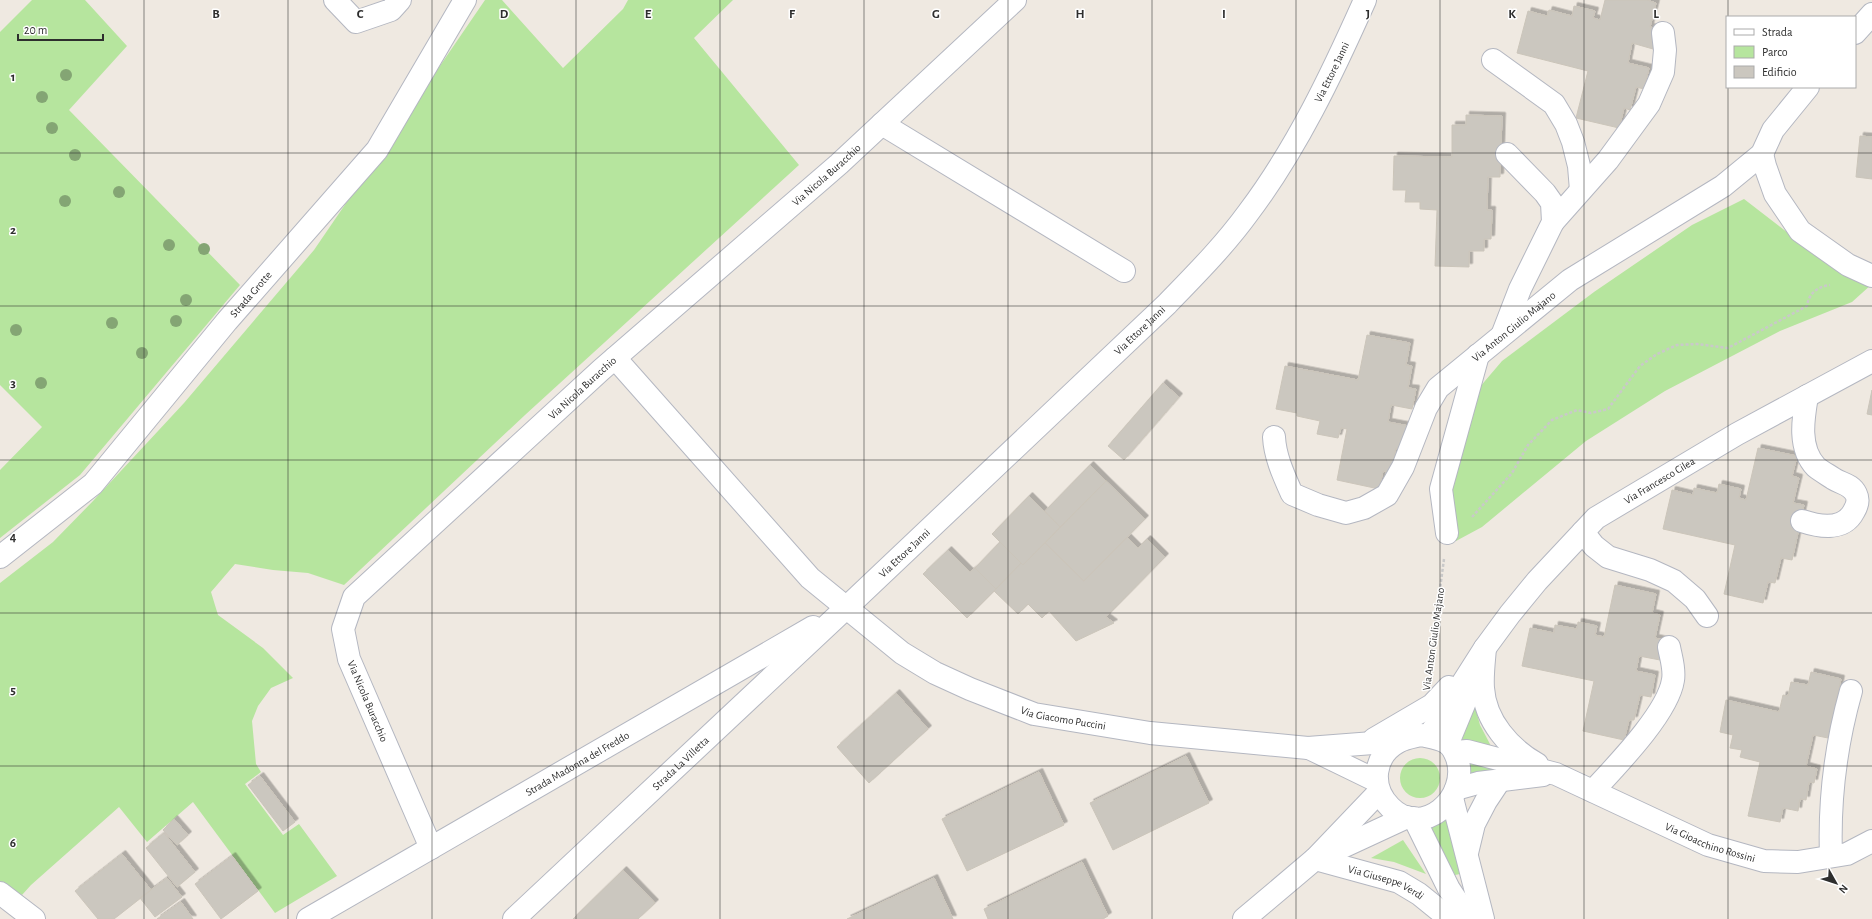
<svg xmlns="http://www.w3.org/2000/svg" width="1872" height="919" font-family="'Alegreya Sans',sans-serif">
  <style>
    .green { fill: #b6e59e }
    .building { fill: #cbc7bf; stroke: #cbc5ba; filter: url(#shadow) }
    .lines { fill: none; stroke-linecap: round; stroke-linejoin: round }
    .minor-casing { stroke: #b4b7c1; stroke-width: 24 }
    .path { stroke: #c9c9c9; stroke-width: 2.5; stroke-dasharray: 3 2; stroke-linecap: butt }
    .minor { stroke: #fff; stroke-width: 22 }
    .tree { fill: #84a574 }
    .grid { fill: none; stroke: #2e2e2e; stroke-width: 1; stroke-opacity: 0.55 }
    .labels { text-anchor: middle; stroke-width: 3; stroke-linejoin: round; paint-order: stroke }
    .street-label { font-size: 11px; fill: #2e2e2e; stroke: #fff }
    .grid-label { font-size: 13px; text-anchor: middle; font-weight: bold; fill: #2e2e2e; stroke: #fff; stroke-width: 3; stroke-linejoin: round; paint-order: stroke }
  </style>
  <defs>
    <filter id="shadow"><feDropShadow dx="3.5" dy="-3.5" stdDeviation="0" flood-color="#0004"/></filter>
  </defs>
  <rect width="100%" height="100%" fill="#efe9e1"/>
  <!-- green -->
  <path class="green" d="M32,0H85L127,46L69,110L240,285L80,475L0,538V470L42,427L0,385V32Z
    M485,0H502L563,68L623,9L628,0H733L694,38L799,165L525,415L344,585L308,573L273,570L235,564L211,592L218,615L263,648L293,678L271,688L258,706L252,721L256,764L261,772L245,784L283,835L299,824L337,876L275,913L193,802L147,842L119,807L31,885L22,895L0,881V583L53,542L93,501L184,403L314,250Z
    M1744,199L1822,259L1872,284L1852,302L1780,331L1665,391L1586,441L1482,527L1456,541L1449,513L1454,444L1473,395L1502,361L1594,292L1692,225Z
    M1473,699L1480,725L1491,746L1462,740Z
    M1463,757L1488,761L1495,771L1479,772L1468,775Z
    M1400 778a20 20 0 1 1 40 0a20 20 0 1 1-40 0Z
    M1447,815L1460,874L1455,875L1428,827Z
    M1403,840L1426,874L1394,862L1371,858Z"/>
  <!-- building -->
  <path class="building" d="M1605,0H1647L1656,3L1650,27L1658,29L1653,49L1632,43L1628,63L1649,68L1644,89L1636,87L1630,110L1624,108L1619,128L1576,118L1588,71L1517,53L1528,11L1547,16L1549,10L1572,16L1574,6L1595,11L1593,18L1600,20Z
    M1466,115L1502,116L1500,177H1488L1487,210H1492L1491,239H1484V251H1469V267L1435,266L1437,210L1420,209V202H1405L1406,190H1393L1394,156L1452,157V125H1466Z
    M1860,136L1872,137V179L1856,177Z
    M1367,335L1410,343L1406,365L1412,366L1408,388L1416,389L1412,409L1391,405L1388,422L1409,426L1404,450L1396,448L1391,472L1383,471L1379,489L1337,480L1347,429L1341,428L1338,438L1317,434L1320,421L1297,416V413L1276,409L1285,366L1358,380Z
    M1163,383L1179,397L1124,460L1108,446Z
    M1872,390V415L1867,414Z
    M1758,448L1797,456L1792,476L1799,478L1793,503L1804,505L1792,560L1781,558L1775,583L1768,582L1763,603L1724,594L1735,545L1663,529L1672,490L1693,495L1694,488L1717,493L1719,484L1741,489L1739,498L1746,500Z
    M1090,465L1106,481L1060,527L1045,511Z
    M1106,481L1145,519L1084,581L1045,543Z
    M1029,496L1060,527L1023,565L992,534Z
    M1127,537L1138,548L1147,539L1165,557L1106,617L1114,623L1076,641L1049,611L1042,618L1028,604L1018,614L994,591L1021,563L1023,565L1045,543L1084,581Z
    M1000,542L1021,563L996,589L975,568Z
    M948,550L970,572L975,568L996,589L967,618L923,574Z
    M1615,585L1656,594L1652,613L1660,615L1655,638L1664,640L1660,660L1639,656L1636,671L1655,675L1651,697L1640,695L1634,720H1629L1624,740L1583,731L1594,681L1522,666L1530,628L1554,633L1555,625L1577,629L1578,622L1597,626L1595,635L1604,637Z
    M1811,672L1841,679L1828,738L1813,735L1806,766L1817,769L1814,783L1809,782L1806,800L1800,799L1798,811L1783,808L1780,822L1748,816L1760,762L1740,757L1742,750L1730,748L1733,735L1720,732L1726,700L1779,712L1783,695L1788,696L1791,682L1808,685Z
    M896,693L928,729L869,783L837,747Z
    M1186,756L1209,803L1113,850L1090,803Z
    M1039,772L1064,825L967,871L942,819Z
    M260,776L295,822L283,831L248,785Z
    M174,819L188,835L177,845L163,830Z
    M164,833L195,872L177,887L146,848Z
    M122,854L151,890L114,919H98L75,891Z
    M232,856L258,891L221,919L195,884Z
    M1082,862L1108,916L1103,919H988L984,909Z
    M623,870L655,903L638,919H573Z
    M167,878L182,897L155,917L140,898Z
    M934,878L953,919H847Z
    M181,902L193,919H157Z"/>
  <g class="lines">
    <!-- minor casing -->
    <g class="minor-casing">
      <g id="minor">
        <path d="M335,0L356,22L391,10L400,0"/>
        <path d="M1855,33L1872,14"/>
        <path d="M1493,60L1554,104L1566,124L1573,142L1579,166L1581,190"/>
        <path d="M882,124L1124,271"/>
        <path d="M1762,154L1765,166L1775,194L1800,231L1848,265L1872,276"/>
        <path d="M1553,222L1608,160L1649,104L1663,72L1665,50L1663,33"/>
        <path d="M1503,333L1520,289L1553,222L1552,203L1545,193L1507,154"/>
        <path id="s1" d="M615,358L810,578L902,653L935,673L970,689L1034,714L1150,733L1308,748L1399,741"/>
        <path id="s2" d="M1274,437C1275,457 1284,476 1292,494L1318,505L1346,513L1364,508L1387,495L1403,467L1426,408L1438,388L1570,280L1723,186L1762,154L1773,130L1808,87"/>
        <path d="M1802,521C1820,527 1844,531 1854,511C1857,506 1859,500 1856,494C1851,484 1842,484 1834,479C1828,475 1821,471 1816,467C1798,448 1803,419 1807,396"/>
        <path d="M1583,532L1594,546L1608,557L1650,570L1674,581L1695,599L1707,616"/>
        <path d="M1447,533L1441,489L1478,355"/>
        <path id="s3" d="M0,557L93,484L227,321L377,150L465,0"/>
        <path d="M1485,648C1484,661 1482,675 1483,688C1485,721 1510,749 1537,764"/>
        <path d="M1421,735C1430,737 1440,738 1447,743C1453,747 1455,753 1457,758C1470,798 1422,840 1390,807C1370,787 1373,756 1398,742C1405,738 1413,737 1421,735Z"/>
        <path id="s4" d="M1429,736L1485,648L1510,614L1537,581L1596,518L1737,434L1872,361"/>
        <path d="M1374,739L1432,705L1449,687"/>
        <path d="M1448,743L1472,685"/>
        <path d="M1309,748L1377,781"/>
        <path id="s5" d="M1455,752L1467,751L1556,774L1708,845L1764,861L1798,862L1847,854L1872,841"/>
        <path d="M1456,789L1478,783L1543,775"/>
        <path d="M1593,791C1616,766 1668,713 1673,680C1675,669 1671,658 1669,647"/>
        <path d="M1452,798L1483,919"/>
        <path d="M1414,818L1449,889L1469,919"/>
        <path id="s6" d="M431,848L349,659L343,629L354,597L601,370L839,164L1015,0"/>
        <path d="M1467,853L1474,824L1486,801L1500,780"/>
        <path d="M1325,855L1407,817"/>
        <path d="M1831,856C1829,801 1836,744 1851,691"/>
        <path id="s7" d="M1315,859L1399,882L1419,894L1450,919"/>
        <path d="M0,893L34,919"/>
        <path id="s8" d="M308,919L813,627"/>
        <path id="s9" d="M514,919L847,607L1167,304C1195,275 1224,246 1248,213C1297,148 1332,74 1365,0"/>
        <path d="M1244,919L1315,859L1379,792"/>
      </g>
    </g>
    <!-- path -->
    <path class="path" d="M1472,517L1512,473L1528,445L1552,420L1577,410L1591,413L1608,409L1640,366L1657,354L1677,345L1697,344L1728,348L1807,306C1809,293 1817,287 1830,285
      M1429,671L1444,559"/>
    <!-- minor -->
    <use href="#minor" class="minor"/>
  </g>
  <!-- trees -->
  <g class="tree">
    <circle cx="66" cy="75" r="6"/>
    <circle cx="42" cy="97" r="6"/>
    <circle cx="52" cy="128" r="6"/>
    <circle cx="75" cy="155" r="6"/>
    <circle cx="119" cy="192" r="6"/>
    <circle cx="65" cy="201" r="6"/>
    <circle cx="169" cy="245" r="6"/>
    <circle cx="204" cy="249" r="6"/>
    <circle cx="186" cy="300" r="6"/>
    <circle cx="176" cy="321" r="6"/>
    <circle cx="112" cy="323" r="6"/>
    <circle cx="16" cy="330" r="6"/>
    <circle cx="142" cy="353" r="6"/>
    <circle cx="41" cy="383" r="6"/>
  </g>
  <!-- grid -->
  <path class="grid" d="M144,0V919M288,0V919M432,0V919M576,0V919M720,0V919M864,0V919M1008,0V919M1152,0V919M1296,0V919M1440,0V919M1584,0V919M1728,0V17M1728,87V919M0,153H1872M0,306H1872M0,460H1872M0,613H1872M0,766H1872"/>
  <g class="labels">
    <!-- street labels -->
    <g class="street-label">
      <text dy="4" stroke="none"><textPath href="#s9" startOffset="1183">Via Ettore Janni</textPath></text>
      <text dy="4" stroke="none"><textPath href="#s6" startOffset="904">Via Nicola Buracchio</textPath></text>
      <text dy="4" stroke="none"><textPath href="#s3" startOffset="365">Strada Grotte</textPath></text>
      <text dy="4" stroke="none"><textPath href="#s2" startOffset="379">Via Anton Giulio Majano</textPath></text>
      <text dy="4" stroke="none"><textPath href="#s9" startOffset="859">Via Ettore Janni</textPath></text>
      <text dy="4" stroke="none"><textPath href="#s6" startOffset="580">Via Nicola Buracchio</textPath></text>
      <text dy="4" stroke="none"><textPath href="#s4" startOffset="349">Via Francesco Cilea</textPath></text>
      <text dy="4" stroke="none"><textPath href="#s9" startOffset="535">Via Ettore Janni</textPath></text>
      <text transform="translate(1433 639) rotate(-82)" y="4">Via Anton Giulio Majano</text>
      <text transform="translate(368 701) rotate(67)" y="4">Via Nicola Buracchio</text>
      <text dy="4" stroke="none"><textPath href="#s1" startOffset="588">Via Giacomo Puccini</textPath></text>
      <text dy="4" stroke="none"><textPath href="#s8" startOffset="311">Strada Madonna del Freddo</textPath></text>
      <text dy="4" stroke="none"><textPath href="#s9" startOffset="228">Strada La Villetta</textPath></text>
      <text dy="4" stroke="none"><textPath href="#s5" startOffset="273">Via Gioacchino Rossini</textPath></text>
      <text dy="4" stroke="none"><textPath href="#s7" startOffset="75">Via Giuseppe Verdi</textPath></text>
    </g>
  </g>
  <g class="grid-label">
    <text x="216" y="18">B</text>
    <text x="360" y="18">C</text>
    <text x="504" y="18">D</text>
    <text x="648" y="18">E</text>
    <text x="792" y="18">F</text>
    <text x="936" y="18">G</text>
    <text x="1080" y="18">H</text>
    <text x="1224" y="18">I</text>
    <text x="1368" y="18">J</text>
    <text x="1512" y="18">K</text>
    <text x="1656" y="18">L</text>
    <text x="13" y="81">1</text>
    <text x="13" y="234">2</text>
    <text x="13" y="387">3</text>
    <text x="13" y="541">4</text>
    <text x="13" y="694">5</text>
    <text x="13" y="847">6</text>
  </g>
  <!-- legend -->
  <rect x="1726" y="16" width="130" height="72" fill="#ffffff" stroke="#ababab"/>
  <rect x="1734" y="29" width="20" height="6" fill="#ffffff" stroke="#ababab"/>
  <text x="1762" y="36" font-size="12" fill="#2e2e2e">Strada</text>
  <rect x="1734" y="46" width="20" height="12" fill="#b6e59e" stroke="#ababab"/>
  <text x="1762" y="56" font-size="12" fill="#2e2e2e">Parco</text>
  <rect x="1734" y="66" width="20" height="12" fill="#cbc7bf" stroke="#ababab"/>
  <text x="1762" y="76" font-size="12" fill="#2e2e2e">Edificio</text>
  <!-- north arrow -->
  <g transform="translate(1836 883) rotate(129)" stroke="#ffffff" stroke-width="3" paint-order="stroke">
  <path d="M0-3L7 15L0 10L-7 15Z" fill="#2e2e2e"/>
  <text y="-6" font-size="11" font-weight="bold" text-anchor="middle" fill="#2e2e2e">N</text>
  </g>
  <!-- scale -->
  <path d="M18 34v6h85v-6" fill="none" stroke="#2e2e2e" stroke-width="2"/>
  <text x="24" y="34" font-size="12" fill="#2e2e2e" stroke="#ffffff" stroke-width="3" paint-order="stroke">20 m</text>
</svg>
